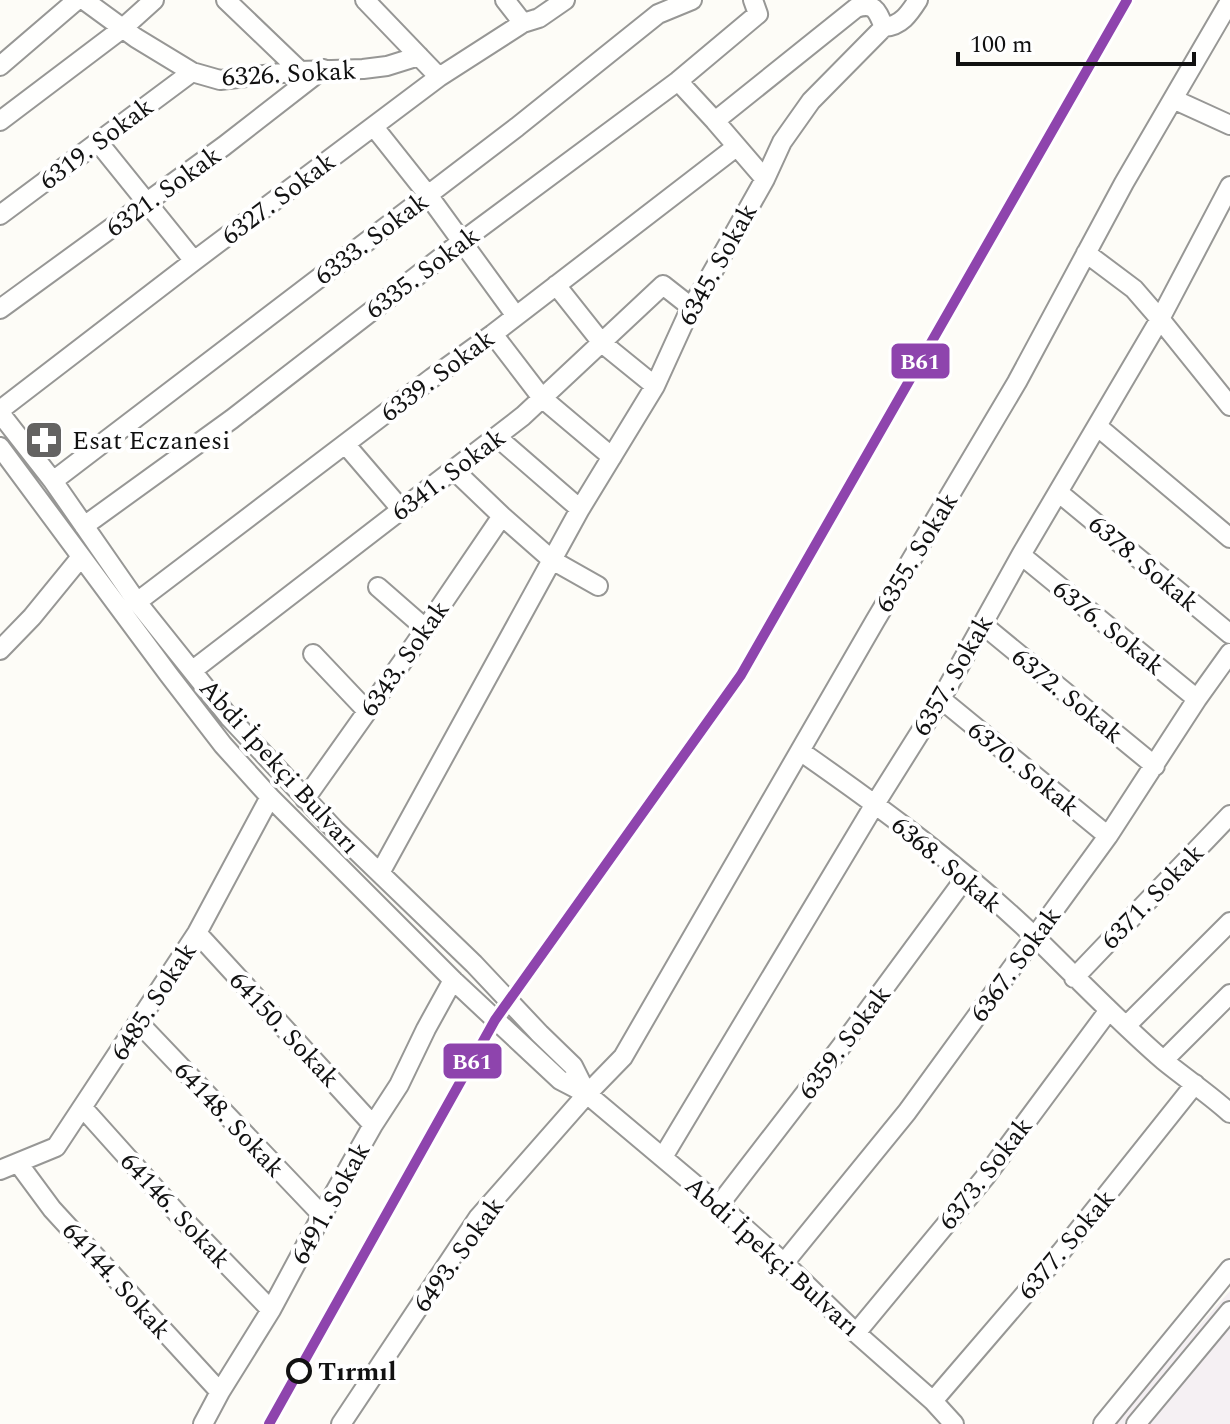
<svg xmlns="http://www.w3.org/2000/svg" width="1230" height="1424" font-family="Spectral,serif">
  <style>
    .industrial { fill: #f5f0f3 }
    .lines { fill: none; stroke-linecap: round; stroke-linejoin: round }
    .minor-casing { stroke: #979795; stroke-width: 22 }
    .minor { stroke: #fffffe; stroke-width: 18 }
    .rail-1-casing { stroke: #fff; stroke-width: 16 }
    .rail-1 { stroke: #8e44ad; stroke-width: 10 }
    .stop-dot { fill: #fff; stroke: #111; stroke-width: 4 }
    .labels { text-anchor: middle; stroke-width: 8; stroke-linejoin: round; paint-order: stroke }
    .street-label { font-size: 26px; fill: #111; stroke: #fff }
    .poi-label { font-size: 26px; fill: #111; stroke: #fff; text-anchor: start }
    .stop-label { font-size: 26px; font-weight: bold; fill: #111; stroke: #fff; text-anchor: start }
    .line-badge { stroke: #fff; stroke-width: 3 }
    .badge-label { font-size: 22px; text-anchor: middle; font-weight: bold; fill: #fff }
  </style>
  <rect width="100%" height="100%" fill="#fdfcf7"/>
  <!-- industrial -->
  <path class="industrial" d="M1230,1291V1424H1112Z"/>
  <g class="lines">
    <!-- minor casing -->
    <g class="minor-casing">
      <path id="minor" d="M84,0L136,38L192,72L220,80L300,71L363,69L387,66L419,56
        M226,0L300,71
        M365,0L439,77
        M505,0L523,23
        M0,66L77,0
        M678,81L715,121L765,179
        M1173,99L1230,125
        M0,121L123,28L154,0
        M715,121L856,8C875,2 877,11 884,27
        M374,127L428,195L516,316
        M98,142L194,261
        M0,215L192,72
        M1086,253L1134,289L1160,319L1230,406
        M556,285L602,343L655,386
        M0,309L224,146L323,69
        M493,334L542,398L612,457
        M0,410L194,261L439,77L523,23L539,18L565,0
        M0,413L53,481L137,602L229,717L336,831L474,964L540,1034L573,1066L587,1094
        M1097,426L1230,538
        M497,437L580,509
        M346,445L401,509
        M0,447L169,675L223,745L270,797L453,980L560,1080L587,1094L719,1205L784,1263L856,1333L933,1401L954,1424
        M454,470L502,516L552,560L598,586
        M53,481L517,127L658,14L692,0
        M1058,492L1230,634
        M84,526L232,419L461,242L678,81L758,14L753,0
        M1021,555L1197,699
        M378,587L426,629
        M137,602L432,378L493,334L736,147
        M982,624L1155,766
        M0,650L32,617L81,557
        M313,654L367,711
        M193,670L523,416L663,285L691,307
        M941,699L1108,836
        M800,751C882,808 963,868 1035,937C1077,978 1118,1021 1163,1060C1185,1078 1209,1094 1230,1113
        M305,799L415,644L502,516
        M380,873L580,509L655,386L691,307L707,282L765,179L782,142L811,101L884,27C901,26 909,14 918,0
        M197,933L373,1125
        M1074,978L1230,815
        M139,1023L322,1215
        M1126,1026L1230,922
        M1164,1060L1230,994
        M83,1108L178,1214L271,1310
        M663,1157L875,804L941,699L1021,555L1160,319L1230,186
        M18,1163L52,1209L220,1392
        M0,1170L56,1147L197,933L270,797
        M719,1205L843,1044L966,877
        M784,1263L907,1112L1108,836L1197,699L1230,653
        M856,1333L986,1176L1109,1010
        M933,1401L1061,1252L1195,1084
        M203,1424L220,1392L271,1310L322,1215L373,1125L399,1085L426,1029L453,980
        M341,1424L478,1218L587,1094L623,1057L875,621L1017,382L1124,183L1230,1
        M1103,1424L1230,1269
        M1136,1424L1230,1311"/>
    </g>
    <!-- minor -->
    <use href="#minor" class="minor"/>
    <!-- rail-1 casing -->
    <g class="rail-1-casing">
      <path id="rail-1" d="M269,1424L495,1020L741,675L1127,0"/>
    </g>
    <!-- rail-1 -->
    <use href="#rail-1" class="rail-1"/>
  </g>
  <!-- icons -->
  <defs>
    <g id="pharmacy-square" transform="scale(2)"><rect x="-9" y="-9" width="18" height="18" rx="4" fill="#646362" stroke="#fff"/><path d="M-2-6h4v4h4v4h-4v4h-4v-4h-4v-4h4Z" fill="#fff"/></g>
  </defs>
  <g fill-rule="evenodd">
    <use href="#pharmacy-square" x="44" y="440"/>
  </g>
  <!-- markers -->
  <circle class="stop-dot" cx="299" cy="1371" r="11"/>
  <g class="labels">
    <!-- street labels -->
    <g class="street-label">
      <text transform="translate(289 73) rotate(-3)" y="9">6326. Sokak</text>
      <text transform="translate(96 143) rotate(-37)" y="9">6319. Sokak</text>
      <text transform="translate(163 191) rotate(-36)" y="9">6321. Sokak</text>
      <text transform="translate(278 198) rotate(-37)" y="9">6327. Sokak</text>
      <text transform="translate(371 238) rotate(-37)" y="9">6333. Sokak</text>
      <text transform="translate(717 264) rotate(-61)" y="9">6345. Sokak</text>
      <text transform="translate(422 272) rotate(-37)" y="9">6335. Sokak</text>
      <text transform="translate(437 375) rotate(-37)" y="9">6339. Sokak</text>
      <text transform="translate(448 474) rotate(-37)" y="9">6341. Sokak</text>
      <text transform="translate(916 552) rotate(-59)" y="9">6355. Sokak</text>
      <text transform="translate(1144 563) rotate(40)" y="9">6378. Sokak</text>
      <text transform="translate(1109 627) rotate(39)" y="9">6376. Sokak</text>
      <text transform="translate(404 658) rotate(-55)" y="9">6343. Sokak</text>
      <text transform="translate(952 675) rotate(-60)" y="9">6357. Sokak</text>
      <text transform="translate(1068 695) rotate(39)" y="9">6372. Sokak</text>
      <text transform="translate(280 766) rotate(48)" y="9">Abdi İpekçi Bulvarı</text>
      <text transform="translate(1024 768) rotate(39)" y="9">6370. Sokak</text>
      <text transform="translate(947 864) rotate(40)" y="9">6368. Sokak</text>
      <text transform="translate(1152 896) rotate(-46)" y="9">6371. Sokak</text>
      <text transform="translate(1015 964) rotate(-54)" y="9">6367. Sokak</text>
      <text transform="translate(153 1001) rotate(-57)" y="9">6485. Sokak</text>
      <text transform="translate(285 1029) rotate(47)" y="9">64150. Sokak</text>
      <text transform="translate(844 1042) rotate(-53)" y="9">6359. Sokak</text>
      <text transform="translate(230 1119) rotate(47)" y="9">64148. Sokak</text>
      <text transform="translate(985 1173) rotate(-52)" y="9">6373. Sokak</text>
      <text transform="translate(330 1203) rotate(-61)" y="9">6491. Sokak</text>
      <text transform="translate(176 1210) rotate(47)" y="9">64146. Sokak</text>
      <text transform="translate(1066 1244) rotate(-50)" y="9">6377. Sokak</text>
      <text transform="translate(458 1254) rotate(-54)" y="9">6493. Sokak</text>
      <text transform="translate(773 1256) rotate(42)" y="9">Abdi İpekçi Bulvarı</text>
      <text transform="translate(117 1280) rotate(48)" y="9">64144. Sokak</text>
    </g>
    <!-- poi labels -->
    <g class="poi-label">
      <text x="72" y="449">Esat Eczanesi</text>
    </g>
    <!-- stop labels -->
    <g class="stop-label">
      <text x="318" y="1380">Tırmıl</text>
    </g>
  </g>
  <g class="line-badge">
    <rect x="890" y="342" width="61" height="38" rx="8" fill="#8e44ad"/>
    <rect x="442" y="1042" width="61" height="38" rx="8" fill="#8e44ad"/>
  </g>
  <g class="badge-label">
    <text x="920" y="369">B61</text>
    <text x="472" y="1069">B61</text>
  </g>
  <!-- scale -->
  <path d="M958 52v12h236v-12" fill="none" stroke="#111111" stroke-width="4"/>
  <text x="970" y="52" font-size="24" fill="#111111" stroke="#ffffff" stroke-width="6" paint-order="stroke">100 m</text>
</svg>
